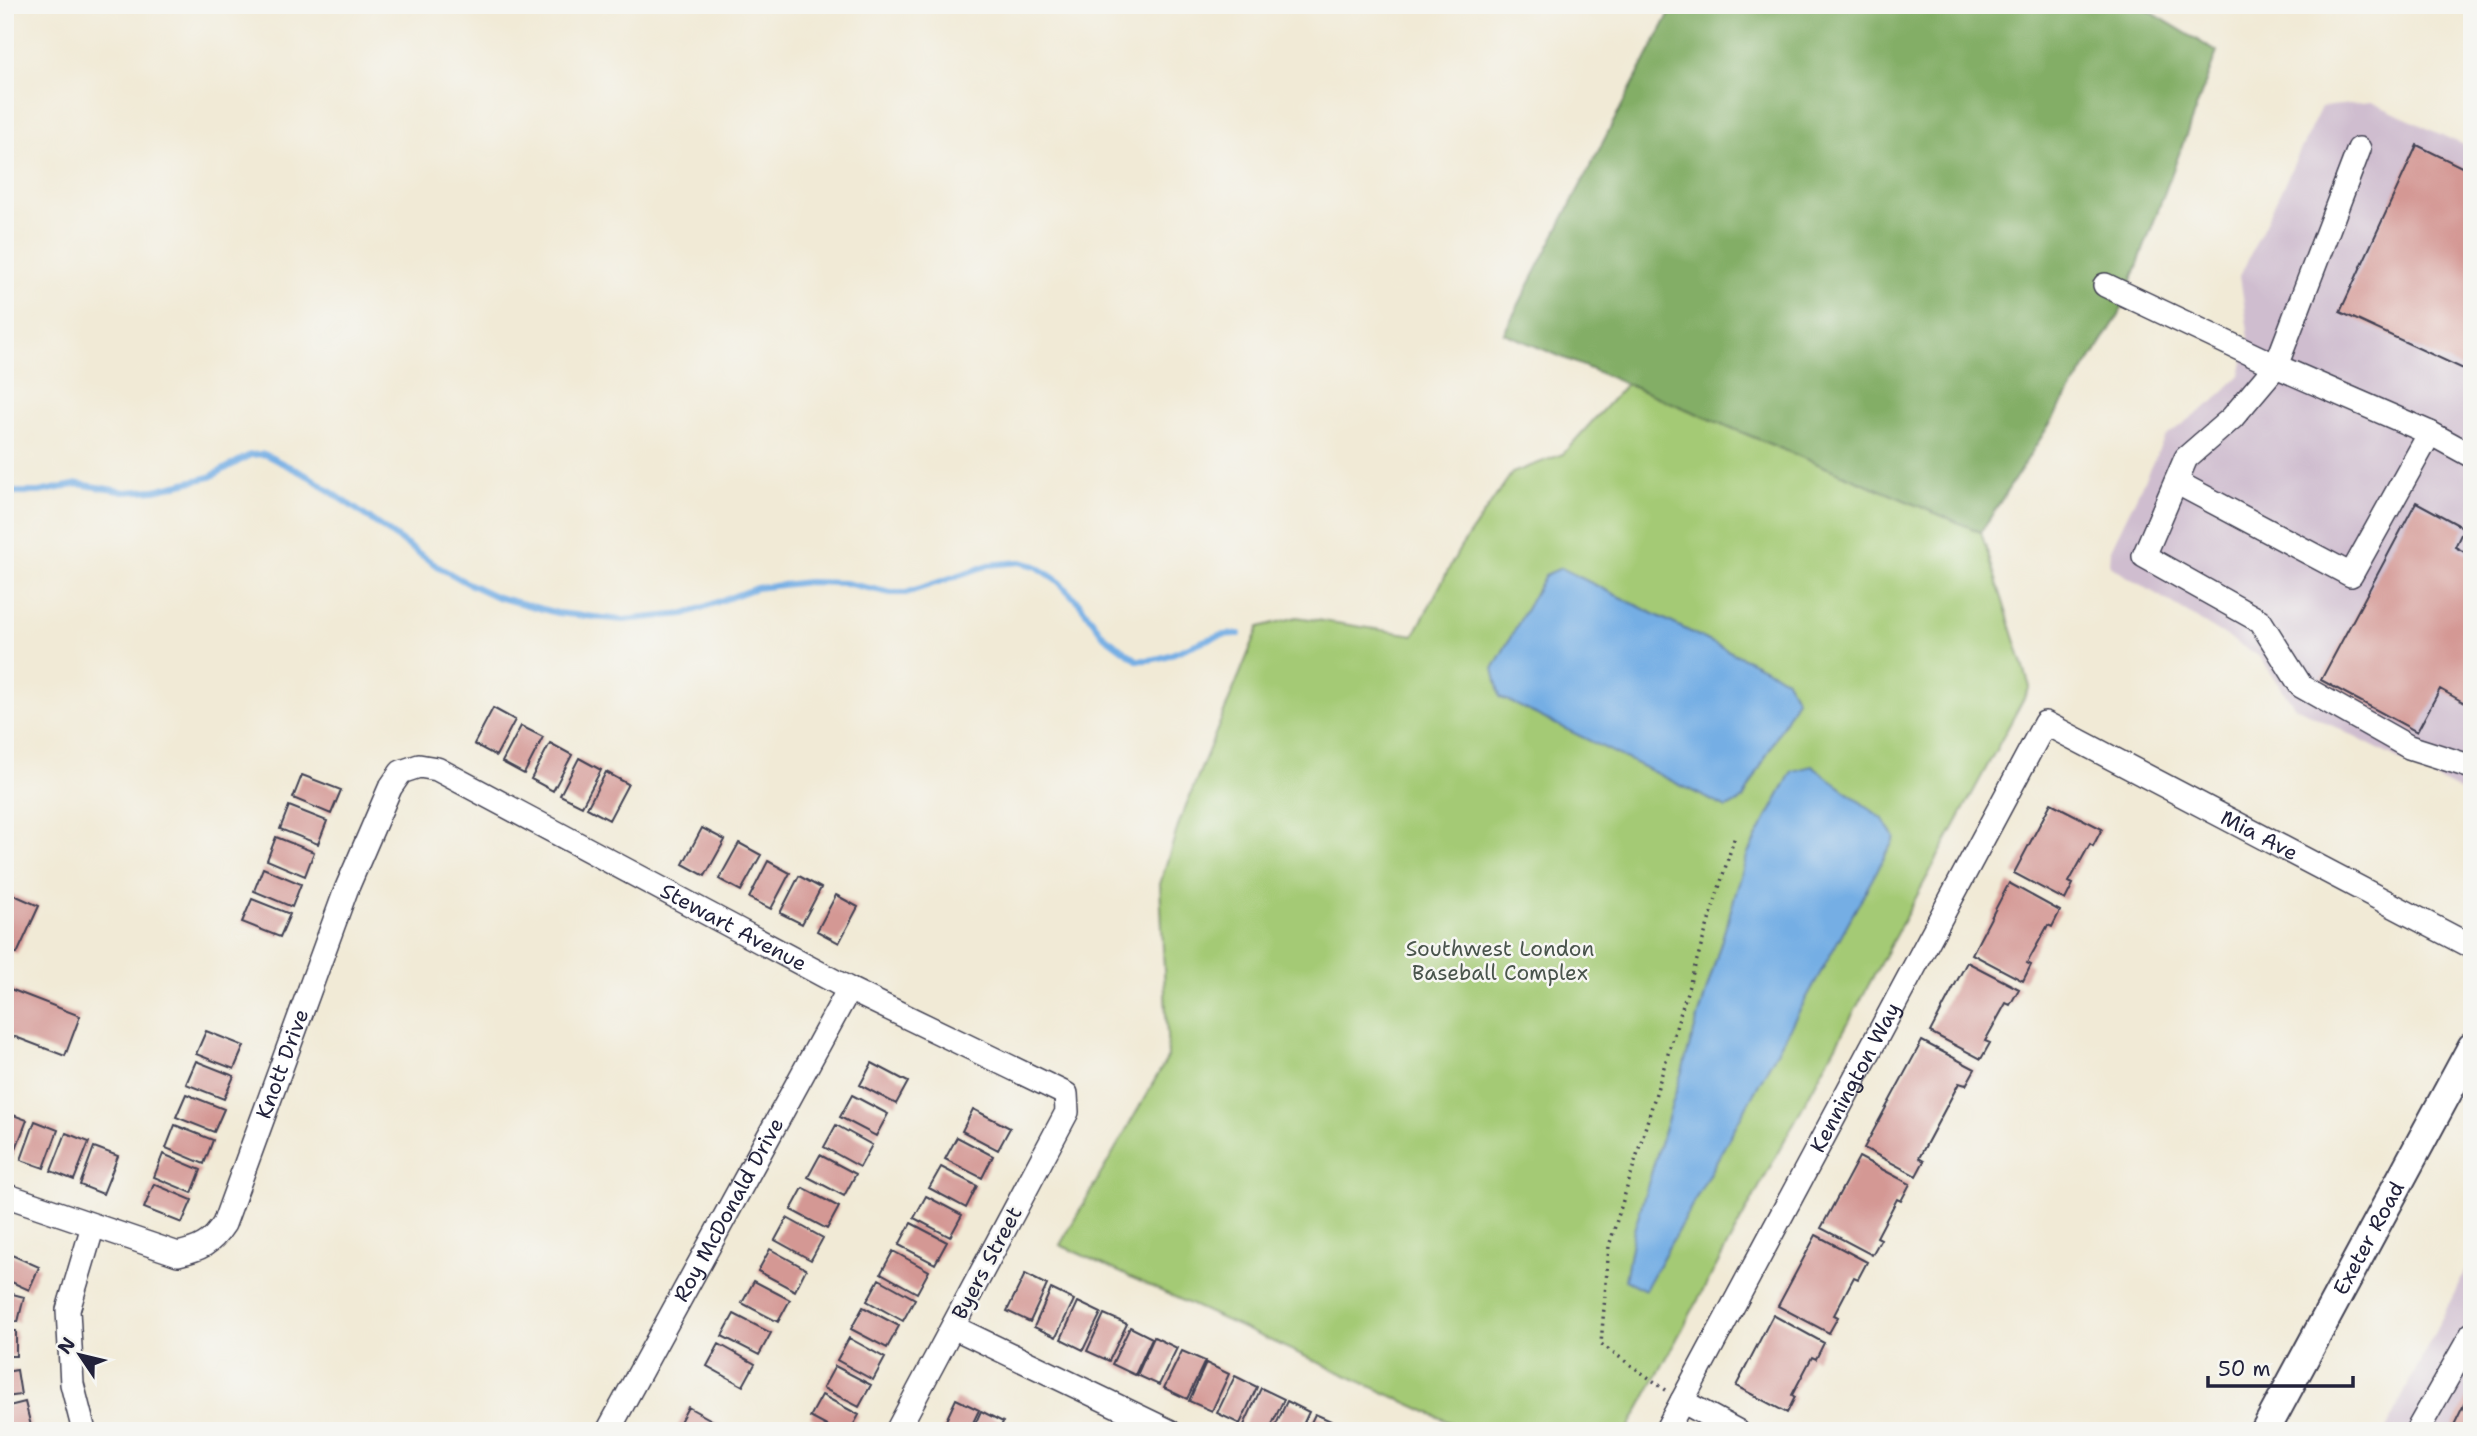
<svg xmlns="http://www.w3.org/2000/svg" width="2477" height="1436" font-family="'Shantell Sans',sans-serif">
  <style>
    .industrial { fill: #cfbdcf }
    .green { fill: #a4ca74; stroke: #637658; stroke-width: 2 }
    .forest { fill: #83ae66; stroke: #526850; stroke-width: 2 }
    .water { fill: #74aee4; stroke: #4b6890; stroke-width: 2 }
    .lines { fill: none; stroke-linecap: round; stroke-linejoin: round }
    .stream { stroke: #74aee4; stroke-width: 6 }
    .building { fill: #d49894 }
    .minor-casing { stroke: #414052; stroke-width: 26 }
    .major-casing { stroke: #414052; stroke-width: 32 }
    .path { stroke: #414052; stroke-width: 3.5; stroke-dasharray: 2 5; stroke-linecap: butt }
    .minor { stroke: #fff; stroke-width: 23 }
    .major { stroke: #fff; stroke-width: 28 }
    .labels { text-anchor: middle; stroke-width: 5; stroke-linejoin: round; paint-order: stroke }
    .street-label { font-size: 21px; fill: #22223b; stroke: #f6f6f2 }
    .park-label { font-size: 21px; fill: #49544c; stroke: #f6f6f2 }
  </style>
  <rect width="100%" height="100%" fill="#f6f6f2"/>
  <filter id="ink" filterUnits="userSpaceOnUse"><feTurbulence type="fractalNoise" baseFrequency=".0143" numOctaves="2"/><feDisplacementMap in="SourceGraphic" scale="14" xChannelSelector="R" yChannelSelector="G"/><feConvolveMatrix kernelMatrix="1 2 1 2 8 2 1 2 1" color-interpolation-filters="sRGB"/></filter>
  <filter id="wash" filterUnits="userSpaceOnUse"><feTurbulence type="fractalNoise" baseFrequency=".00686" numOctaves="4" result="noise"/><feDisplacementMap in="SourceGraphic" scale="28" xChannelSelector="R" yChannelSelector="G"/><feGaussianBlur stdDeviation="1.57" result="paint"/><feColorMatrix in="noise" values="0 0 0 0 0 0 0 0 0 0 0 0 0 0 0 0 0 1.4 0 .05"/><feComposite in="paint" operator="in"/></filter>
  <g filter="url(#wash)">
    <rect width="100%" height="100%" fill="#f1ead6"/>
    <!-- industrial -->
    <path class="industrial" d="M2371,102L2472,149V797L2294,706L2260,657L2110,566L2111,549L2165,437L2213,402L2240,375L2249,338L2240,276L2321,107Z
      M2472,1258V1431H2385Z"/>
    <!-- green -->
    <path class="green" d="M1626,384L1981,532L2030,687L1627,1431H1469L1060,1245L1168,1057L1160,884L1180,820L1259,627L1297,617L1414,635L1460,548L1512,473L1563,454Z"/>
    <!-- forest -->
    <path class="forest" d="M1674,5H2139L2217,52L2119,315L1981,532L1504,333Z"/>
    <!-- water -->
    <path class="water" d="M1561,568L1786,679L1797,699L1743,799L1727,808L1500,697L1493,669L1545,575Z
      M1812,766L1883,819L1895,838L1645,1290L1625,1280L1634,1230L1748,853L1792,771Z"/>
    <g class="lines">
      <!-- stream -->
      <path class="stream" d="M5,492H39L79,484L125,492L155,490L210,477L250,455L264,454L310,477L437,566L467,583L497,597L557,613L623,620L685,614L756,588L808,582L845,583L891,593H906L989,565L1020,562L1036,566L1057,580L1080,604L1104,636L1137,660C1174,663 1202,632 1239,634"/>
    </g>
    <g id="blocks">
      <!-- building -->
      <path class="building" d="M2417,145L2472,172V373L2340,312Z
        M2416,502L2464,528L2455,547L2472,556V707L2440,689L2417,732L2321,680Z
        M493,708L515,720L496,756L474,744Z
        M521,726L543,737L524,774L502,762Z
        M550,743L572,755L553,791L531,779Z
        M579,758L601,770L582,806L560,795Z
        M606,772L628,784L609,820L587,808Z
        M302,775L341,790L331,814L293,798Z
        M2051,803L2102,829L2093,846L2090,844L2069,882L2073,884L2065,900L2014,873Z
        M289,806L327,821L318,844L280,829Z
        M702,828L725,840L705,876L683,864Z
        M276,837L314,852L305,876L267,860Z
        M739,843L761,855L741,891L719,879Z
        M768,861L790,873L771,909L749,898Z
        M263,868L301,884L292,907L254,891Z
        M799,876L821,888L802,924L780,913Z
        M2009,883L2060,911L2052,927L2048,925L2027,963L2031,965L2023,981L1972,954Z
        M5,891L39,906L17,954L5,948Z
        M836,895L858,907L839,943L817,931Z
        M252,899L290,914L280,937L242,922Z
        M1967,962L2019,989L2010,1005L2006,1003L1985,1041L1990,1043L1981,1059L1930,1032Z
        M5,987L80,1016L65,1056L5,1033Z
        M206,1031L244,1046L234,1069L196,1054Z
        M1922,1041L1975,1069L1966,1085L1959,1083L1919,1158L1924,1161L1916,1176L1864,1148Z
        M196,1061L234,1076L224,1099L186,1084Z
        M872,1063L908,1082L896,1104L860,1085Z
        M186,1094L224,1109L214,1132L176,1117Z
        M852,1095L888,1114L876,1136L840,1117Z
        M973,1109L1010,1128L998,1150L962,1131Z
        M5,1112L27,1120L12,1159L5,1156Z
        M35,1121L58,1130L44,1168L21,1160Z
        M175,1125L213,1140L204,1164L166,1148Z
        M836,1125L872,1145L860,1167L824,1147Z
        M66,1133L89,1142L74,1180L51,1171Z
        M957,1137L993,1156L982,1178L945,1159Z
        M94,1147L118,1156L103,1194L80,1185Z
        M163,1154L201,1170L192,1193L154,1177Z
        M820,1155L856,1174L844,1196L808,1177Z
        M1859,1157L1910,1184L1901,1201L1897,1199L1877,1237L1881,1239L1872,1255L1821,1228Z
        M941,1167L977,1186L966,1208L929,1188Z
        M154,1184L192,1200L182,1223L144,1208Z
        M803,1188L839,1207L827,1229L791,1210Z
        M926,1196L962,1215L950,1237L914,1218Z
        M787,1218L823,1238L811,1260L775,1240Z
        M911,1223L947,1242L935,1264L899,1245Z
        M1816,1235L1867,1262L1858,1279L1854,1277L1834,1315L1838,1317L1829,1333L1778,1306Z
        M770,1249L806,1269L795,1291L758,1271Z
        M893,1251L929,1271L917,1293L881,1273Z
        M5,1252L39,1267L29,1290L5,1279Z
        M1025,1274L1047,1285L1030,1322L1007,1311Z
        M879,1279L915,1299L903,1321L867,1301Z
        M754,1281L790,1300L778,1322L742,1303Z
        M1051,1289L1074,1300L1056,1337L1034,1327Z
        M5,1292L24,1297L18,1322L5,1318Z
        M1078,1302L1101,1313L1083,1350L1061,1339Z
        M863,1307L899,1326L887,1348L851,1329Z
        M734,1314L771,1333L759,1355L722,1336Z
        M1104,1314L1127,1324L1109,1361L1087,1351Z
        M1773,1315L1824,1343L1816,1359L1812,1357L1792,1395L1795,1397L1787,1413L1736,1386Z
        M1130,1327L1152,1338L1135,1375L1112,1364Z
        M5,1331H16V1356H5Z
        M1154,1337L1177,1348L1159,1385L1137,1375Z
        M849,1338L885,1358L873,1380L837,1360Z
        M719,1344L755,1364L743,1386L707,1366Z
        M1182,1351L1205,1361L1187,1399L1164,1388Z
        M1206,1363L1229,1374L1212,1411L1189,1401Z
        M835,1366L871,1385L859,1407L823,1388Z
        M17,1370L21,1395L5,1397V1372Z
        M1235,1376L1257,1387L1240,1424L1217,1413Z
        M1261,1388L1284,1399L1269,1431H1256L1244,1425Z
        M2472,1388V1431H2461L2453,1427Z
        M822,1395L859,1415L850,1431H836L810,1417Z
        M956,1399L979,1410L969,1431H941Z
        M1287,1401L1309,1412L1300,1431H1273Z
        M25,1402L31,1426L5,1431V1407Z
        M688,1407L724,1427L722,1431L676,1429Z
        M981,1411L1003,1422L999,1431H972Z
        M1315,1414L1338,1424L1335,1431H1307Z"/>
    </g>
  </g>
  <g filter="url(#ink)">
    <use href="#blocks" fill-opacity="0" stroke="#414052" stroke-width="2"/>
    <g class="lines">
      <!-- minor casing -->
      <g class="minor-casing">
        <g id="minor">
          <path d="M2359,149L2276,366L2430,433L2472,456"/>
          <path d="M2105,285L2276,366L2232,418L2186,458L2144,556L2260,621L2301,686L2409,747L2472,767"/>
          <path d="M2176,482L2351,575L2430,433"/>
          <path id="s1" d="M5,1195L178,1254C200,1249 211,1244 224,1224L346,890L390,788L401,772L419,766L437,769L849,989L1066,1094L1067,1112L897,1431"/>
          <path d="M953,1327L1169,1431"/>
          <path d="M1682,1401L1737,1431"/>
          <path d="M84,1431L72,1384L68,1310L93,1226"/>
          <path id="s2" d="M608,1431L849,989"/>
          <path id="s3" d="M1666,1431L2045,723L2472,947"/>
          <path d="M2417,1431L2472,1334"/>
        </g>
      </g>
      <!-- major casing -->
      <g class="major-casing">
        <g id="major">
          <path id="s4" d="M2265,1431L2472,1047"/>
        </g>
      </g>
      <!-- path -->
      <path class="path" d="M1666,1390L1601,1344L1609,1246L1735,836"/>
      <!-- minor -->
      <use href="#minor" class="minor"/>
      <!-- major -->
      <use href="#major" class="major"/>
    </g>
  </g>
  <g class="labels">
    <!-- street labels -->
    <g class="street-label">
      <text dy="7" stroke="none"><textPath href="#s3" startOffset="1045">Mia Ave</textPath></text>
      <text dy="7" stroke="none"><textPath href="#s1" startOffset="1099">Stewart Avenue</textPath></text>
      <text dy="7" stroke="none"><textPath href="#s1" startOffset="410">Knott Drive</textPath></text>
      <text dy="7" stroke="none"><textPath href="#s3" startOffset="401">Kennington Way</textPath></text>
      <text dy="7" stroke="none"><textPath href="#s2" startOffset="252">Roy McDonald Drive</textPath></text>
      <text dy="7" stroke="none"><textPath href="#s4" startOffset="219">Exeter Road</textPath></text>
      <text transform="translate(987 1263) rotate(-62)" y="7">Byers Street</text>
    </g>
    <!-- park labels -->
    <g class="park-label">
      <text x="1500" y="956">Southwest London<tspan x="1500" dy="24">Baseball Complex</tspan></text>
    </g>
  </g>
  <!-- margin -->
  <rect width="2477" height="1436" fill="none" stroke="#f6f6f2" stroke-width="28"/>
  <!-- north arrow -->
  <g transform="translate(80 1355) rotate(305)" stroke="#f6f6f2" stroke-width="5" paint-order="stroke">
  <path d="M0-5L12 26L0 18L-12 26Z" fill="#22223b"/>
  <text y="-10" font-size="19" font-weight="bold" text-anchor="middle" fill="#22223b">N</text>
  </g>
  <!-- scale -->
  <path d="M2208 1376v10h145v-10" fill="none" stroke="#22223b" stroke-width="3.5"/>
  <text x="2218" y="1376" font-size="21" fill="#22223b" stroke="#f6f6f2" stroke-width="5" paint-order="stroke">50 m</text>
</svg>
